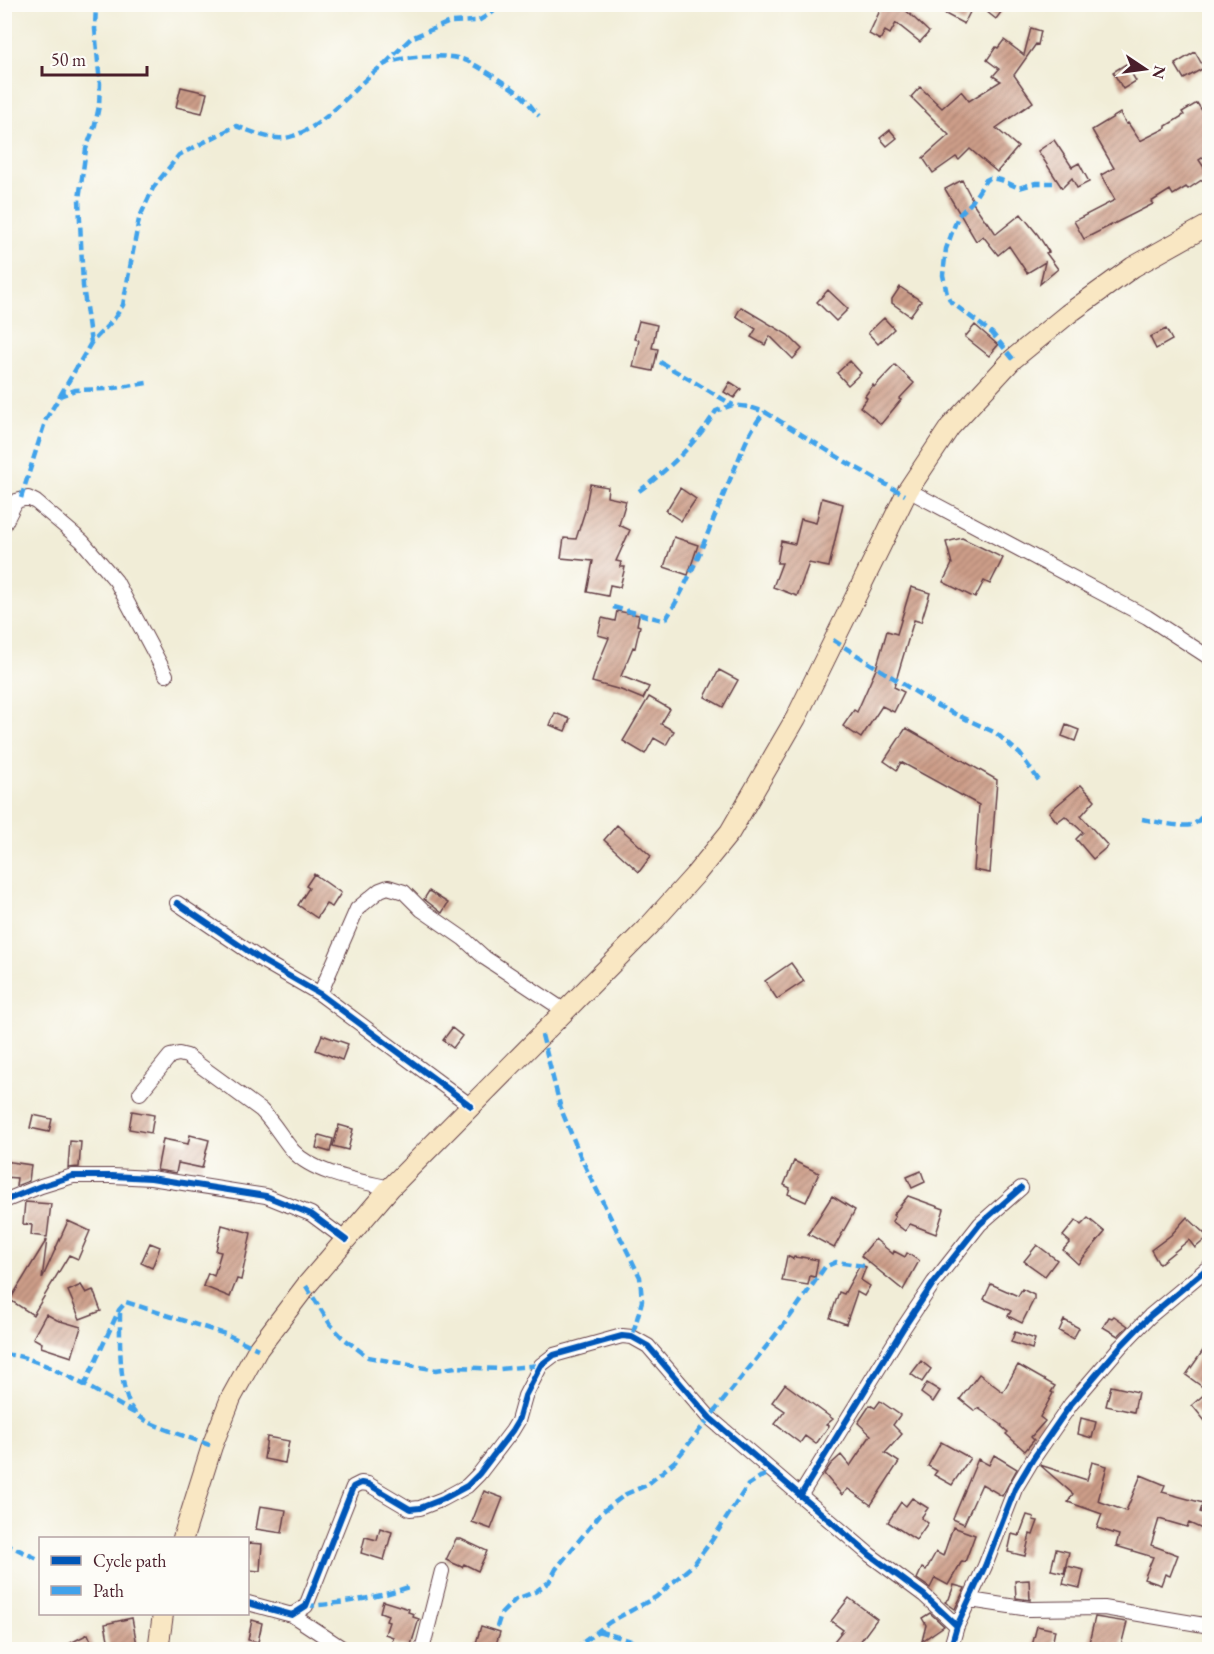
<svg xmlns="http://www.w3.org/2000/svg" width="1214" height="1654" font-family="'EB Garamond',serif">
  <style>
    .building { fill: url(#building-hatch) }
    .lines { fill: none; stroke-linecap: round; stroke-linejoin: round }
    .street-casing { stroke: #633e45; stroke-width: 16 }
    .secondary-casing { stroke: #633e45; stroke-width: 22 }
    .street { stroke: #fff; stroke-width: 14 }
    .secondary { stroke: #f9e7c3; stroke-width: 20 }
    .quiet { stroke: #40a2eb; stroke-width: 4.5; stroke-dasharray: 9 4.5; stroke-linecap: butt }
    .cycleway-casing { stroke: #fdfcf7; stroke-width: 10 }
    .cycleway { stroke: #0057b8; stroke-width: 6 }
  </style>
  <defs>
    <pattern id="building-hatch" width="6" height="6" patternUnits="userSpaceOnUse" patternTransform="scale(1.5)"><rect width="6" height="6" fill="#cd9e89"/><path d="M-1 1l2-2M0 6l6-6M5 7l2-2" fill="none" stroke="#a88070"/></pattern>
  </defs>
  <rect width="100%" height="100%" fill="#fdfcf7"/>
  <filter id="ink" filterUnits="userSpaceOnUse"><feTurbulence type="fractalNoise" baseFrequency=".0167" numOctaves="2"/><feDisplacementMap in="SourceGraphic" scale="12" xChannelSelector="R" yChannelSelector="G"/><feConvolveMatrix kernelMatrix="1 2 1 2 8 2 1 2 1" color-interpolation-filters="sRGB"/></filter>
  <filter id="wash" filterUnits="userSpaceOnUse"><feTurbulence type="fractalNoise" baseFrequency=".008" numOctaves="4" result="noise"/><feDisplacementMap in="SourceGraphic" scale="24" xChannelSelector="R" yChannelSelector="G"/><feGaussianBlur stdDeviation="1.35" result="paint"/><feColorMatrix in="noise" values="0 0 0 0 0 0 0 0 0 0 0 0 0 0 0 0 0 1.4 0 .05"/><feComposite in="paint" operator="in"/></filter>
  <g filter="url(#wash)">
    <rect width="100%" height="100%" fill="#f1edd7"/>
    <g id="blocks">
      <!-- building -->
      <path class="building" d="M883,4H899L929,32L920,42L896,23L890,34L885,31L880,40L869,34Z
        M927,4H966L972,8L964,24Z
        M977,4H1007L996,19Z
        M1031,28L1041,31L1038,45L1036,44L1014,75L1033,102L996,128L1018,147L997,172L970,149L959,160L956,157L933,173L923,158L949,135L911,97L920,87L942,108L961,91L969,101L1001,81L993,76L999,69L987,60L996,47L998,48L1004,40L1024,55Z
        M1195,52L1204,68L1184,79L1175,64Z
        M1126,64L1136,81L1123,89L1113,72Z
        M181,87L207,93L202,113L176,107Z
        M1197,103L1205,115L1209,112V153L1199,160L1209,175L1188,189L1186,187L1173,195L1170,190L1151,202L1153,204L1084,239L1074,221L1115,200L1101,175L1114,168L1092,130L1120,113L1126,124L1128,123L1140,141L1166,128V126L1184,115L1182,112Z
        M890,130L897,138L887,146L880,138Z
        M1054,140L1072,167L1079,163L1089,182L1077,188L1072,178L1062,188L1038,151Z
        M962,180L972,199L971,200L987,223L988,222L996,234L1021,214L1038,235L1049,252L1046,253L1058,269L1040,284L1045,262L1027,273L1009,246L998,255L983,236L976,241L945,189Z
        M900,287L921,301L910,316L892,303V299Z
        M828,290L848,309L836,321L817,302Z
        M741,307L788,335L802,349L793,359L770,336L765,345L751,337L756,329L736,316Z
        M884,318L894,329L878,344L868,333Z
        M639,321L657,325L652,348L658,349L653,371L633,367L639,340L634,339Z
        M975,325L998,345L989,356L965,337Z
        M1166,329L1172,340L1156,349L1150,337Z
        M850,361L861,373L848,385L837,373Z
        M895,365L914,383L899,399L901,400L881,424L860,407L867,398L865,396L873,385L874,387Z
        M730,382L741,389L734,398L724,392Z
        M590,484L608,487L607,497L626,501L619,525L630,530L616,561L621,562L620,567H625L620,587L610,585L608,596L587,592L593,561L561,558L564,538L576,539L585,511Z
        M680,488L696,499L681,521L666,511Z
        M822,498L843,504L829,567L809,563L797,596L773,587L782,563H777L781,541L795,544L801,519L816,523Z
        M674,537L698,545L688,575L664,567Z
        M962,538L1003,558L990,584L984,581L975,598L943,582L952,564L946,542Z
        M911,587L930,593L921,622L914,620L894,687L904,692L894,712L882,706L861,738L843,726L854,710L857,712L876,669L887,631L897,634Z
        M617,611L639,615L637,625L640,626L635,648L633,647L621,676L649,687L643,699L621,690L592,682L596,669L609,638L598,635L602,618L615,621Z
        M719,670L738,680L723,707L705,697Z
        M649,697L670,709L661,724L674,731L666,745L654,738L645,754L623,741Z
        M555,713L570,719L565,731L550,725Z
        M1066,725L1079,730L1075,741L1062,736Z
        M906,728L997,780L990,873L974,870L979,805L901,762L897,770L884,761Z
        M1081,785L1095,800L1081,816L1108,846L1093,859L1076,839L1083,832L1065,816L1057,822L1049,812Z
        M617,825L651,856L639,872L604,840Z
        M314,874L341,893L332,907L326,904L317,918L298,905L309,888L306,886Z
        M429,891L448,903L442,913L424,899Z
        M791,963L804,981L777,999L765,981Z
        M452,1028L462,1036L453,1048L443,1040Z
        M322,1035L348,1044L342,1060L316,1050Z
        M132,1111L154,1115L151,1133L129,1129Z
        M33,1115L52,1119L49,1132L30,1128Z
        M339,1125L353,1129L348,1150L333,1146Z
        M190,1135L209,1140L202,1168L178,1163L176,1173L157,1170L163,1139L188,1144Z
        M319,1135L333,1139L330,1152L316,1148Z
        M70,1141L81,1142L79,1167L68,1168Z
        M4,1161L31,1165L29,1181L16,1186L17,1178L4,1177Z
        M794,1161L819,1173L806,1202L788,1194L790,1188L784,1185Z
        M921,1171L925,1182L912,1188L907,1177Z
        M832,1196L855,1210L834,1248L808,1234Z
        M908,1196L944,1209L936,1234L910,1224L905,1231L892,1221L895,1217L893,1215Z
        M25,1202L51,1204L47,1237L31,1235L32,1225L23,1224Z
        M1187,1217L1208,1237L1195,1248L1189,1240L1159,1264L1151,1250L1171,1235Z
        M1088,1218L1105,1232L1078,1264L1063,1250L1070,1242L1063,1236L1076,1220L1081,1225Z
        M68,1221L90,1231L78,1259L69,1255L33,1315L10,1300L47,1239L42,1279Z
        M222,1225L251,1233L241,1280L237,1279L230,1297L203,1286L208,1273L214,1276L221,1252L216,1251Z
        M875,1239L893,1254L894,1251L905,1257L907,1253L919,1261L903,1290L861,1256Z
        M150,1243L160,1247L152,1268L141,1263Z
        M1037,1245L1057,1260L1045,1276L1024,1261Z
        M787,1256L793,1259L794,1257L801,1258V1257L818,1260L815,1277L810,1276L808,1285L782,1281Z
        M860,1265L866,1267L861,1280L870,1286L864,1296L857,1292L846,1324L830,1318L839,1292L844,1294Z
        M991,1284L1018,1296L1022,1289L1034,1295V1299L1022,1323L1008,1316L1011,1311L984,1299Z
        M81,1285L86,1293L93,1290L101,1311L80,1319L68,1291Z
        M46,1314L57,1320L81,1327L72,1357L41,1347L42,1343L33,1338Z
        M1114,1316L1128,1326L1118,1336L1103,1327L1109,1317L1112,1318Z
        M1064,1320L1079,1328L1073,1339L1059,1331Z
        M1015,1332L1035,1339L1032,1349L1011,1342Z
        M1209,1342V1426L1192,1405L1208,1391L1186,1375Z
        M921,1361L931,1369L922,1382L911,1374Z
        M1018,1365L1055,1386L1051,1392L1053,1393L1040,1417L1045,1421L1031,1437L1034,1440L1025,1451L1006,1434L1008,1432L1001,1426L1002,1425L978,1408L975,1411L960,1399L979,1374L1003,1392Z
        M927,1383L940,1391L933,1402L921,1393Z
        M785,1384L833,1419L826,1425L829,1426L816,1444L805,1436L800,1443L775,1424L785,1411L772,1402Z
        M1111,1386L1138,1392L1134,1412L1106,1406Z
        M880,1401L900,1415L893,1425L902,1434L885,1453L899,1462L871,1505L848,1489L842,1495L824,1474L831,1464L841,1455L850,1466L871,1435L858,1423L870,1405L875,1408Z
        M1081,1418L1096,1422L1092,1438L1078,1434Z
        M267,1437L289,1441L285,1463L264,1459Z
        M941,1442L970,1458L952,1485L934,1475L937,1471L928,1466Z
        M994,1455L1017,1469L1002,1496L982,1484L964,1524L953,1519L978,1459L989,1465Z
        M1092,1462L1107,1466L1098,1501L1126,1511L1141,1475L1165,1485L1162,1492L1203,1503L1200,1512L1209,1516V1532L1189,1523L1187,1527L1159,1519L1151,1545L1178,1555L1170,1576L1165,1574L1161,1585L1144,1579L1153,1557L1116,1546L1119,1535L1097,1528L1102,1514L1068,1502L1073,1494L1040,1465L1087,1480Z
        M484,1491L503,1498L491,1529L472,1522Z
        M912,1498L928,1508L921,1518L928,1523L916,1540L888,1522L901,1502L906,1506Z
        M260,1506L286,1510L282,1533L256,1529Z
        M1027,1515L1034,1517L1033,1520L1038,1521L1033,1535L1030,1534L1025,1556L1008,1552L1012,1534L1019,1536Z
        M953,1527L975,1535L965,1562L962,1561L948,1585L935,1578L930,1588L917,1579L922,1568L926,1570L936,1552L943,1556Z
        M380,1528L392,1532L384,1560L361,1553L365,1537L377,1540Z
        M456,1539H461L487,1551L478,1571L464,1564L462,1567L446,1560Z
        M248,1543L262,1544L260,1571L248,1570Z
        M1056,1549L1069,1552L1064,1573L1051,1570Z
        M1067,1566L1084,1570L1080,1588L1063,1584Z
        M1029,1580L1030,1600L1016,1598L1015,1581Z
        M954,1585L965,1588L955,1609L945,1602L949,1599Z
        M849,1598L877,1619L854,1650H827L843,1630L831,1621Z
        M383,1601L409,1609L408,1612L414,1614L413,1617L419,1619L410,1648L392,1642L393,1637L385,1634L389,1622L386,1621L388,1615L380,1612Z
        M930,1613L944,1626L922,1641L926,1625L922,1618Z
        M1095,1617L1127,1622L1120,1650H1092L1088,1647Z
        M132,1618L138,1650H110L105,1624Z
        M252,1620L262,1623L258,1642L248,1640Z
        M481,1626L500,1632L494,1650H474Z
        M1037,1626L1055,1630L1051,1650H1031Z
        M88,1634L95,1650H57Z"/>
    </g>
  </g>
  <g filter="url(#ink)">
    <use href="#blocks" fill-opacity="0" stroke="#633e45" stroke-width="1.5"/>
    <g class="lines">
      <!-- street casing -->
      <g class="street-casing">
        <path id="street" d="M908,490L1147,617L1210,658
          M4,525L16,501L28,498L36,502L82,541L116,581L166,675
          M177,903L263,961L320,994L471,1106
          M320,994L357,909L380,890L388,887L404,892L422,910L464,939L485,958L565,1011
          M140,1093L170,1056L179,1054L187,1056L261,1110C274,1123 282,1138 293,1151C314,1174 361,1181 390,1188
          M4,1201L41,1186L73,1176H112L151,1178L266,1196L311,1214L346,1240
          M800,1496L904,1327L934,1282L980,1224L1021,1188
          M970,1600L1029,1609L1104,1608L1210,1626
          M248,1603L292,1615L306,1606L353,1487L361,1483L368,1484L410,1509L420,1508L443,1499L467,1486L479,1474L512,1431L518,1421L525,1396L541,1365L554,1355L622,1336L632,1337L648,1346L710,1418L870,1555L924,1595L957,1626
          M292,1615L345,1650
          M422,1650L442,1571
          M950,1650L957,1626L985,1566L1015,1489L1033,1459L1071,1404L1120,1347L1150,1316L1210,1266"/>
      </g>
      <!-- secondary casing -->
      <g class="secondary-casing">
        <path id="secondary" d="M183,1538L212,1446L231,1398L258,1349L306,1286L390,1188L650,925L695,875L730,832L796,718L908,490L950,427L1013,359L1068,314L1133,267L1210,224
          M158,1650L163,1614"/>
      </g>
      <!-- street -->
      <use href="#street" class="street"/>
      <!-- secondary -->
      <use href="#secondary" class="secondary"/>
      <!-- quiet -->
      <path class="quiet" d="M385,64L411,38L450,22L478,21L493,12L497,4
        M91,343L83,286L79,199L86,149L95,125L99,106L100,84L95,29L96,4
        M1013,359L992,333L951,302L947,294L943,275L946,249L958,216L972,202L986,180L990,178L1001,180L1019,188L1036,183H1053
        M660,362L733,405
        M60,396L91,343L114,319L123,305L139,219L153,188L179,155L236,126C254,132 273,143 293,136C331,123 351,88 382,66C397,55 451,53 467,61C480,67 510,86 521,95C528,101 533,110 539,116
        M639,491C668,470 697,442 716,411L733,405L750,407L765,412L846,462L905,495
        M21,498L46,419L60,396L75,390L108,389L147,383
        M613,607L662,620L666,619C694,575 713,517 735,468C743,449 750,428 765,412
        M833,640L938,706L996,733L1020,754L1040,782
        M1142,819C1154,821 1183,829 1194,824C1200,821 1205,812 1210,806
        M542,1035L561,1109L582,1160L640,1277L642,1301L632,1337
        M306,1286L330,1324L342,1337L368,1357L436,1370L456,1367L500,1369L541,1365
        M120,1313C120,1339 118,1393 135,1413C146,1425 195,1439 212,1446
        M4,1355C33,1351 108,1399 136,1414
        M84,1386L119,1310L126,1302L228,1335L258,1349
        M4,1543L40,1560
        M306,1606C340,1604 376,1598 409,1587
        M497,1627L501,1614L516,1599L535,1592L549,1582L556,1569L602,1512L626,1494L647,1485L675,1461L789,1318L825,1267L836,1262L864,1266
        M598,1631L638,1643L652,1650
        M573,1650L610,1622L656,1597L694,1564L712,1540L748,1485L760,1477L773,1473"/>
      <!-- cycleway casing -->
      <g class="cycleway-casing">
        <path id="cycleway" d="M177,903L263,961L320,994L471,1106
          M4,1201L41,1186L73,1176H112L151,1178L266,1196L311,1214L346,1240
          M800,1496L904,1327L934,1282L980,1224L1021,1188
          M248,1603L292,1615L306,1606L353,1487L361,1483L368,1484L410,1509L420,1508L443,1499L467,1486L479,1474L512,1431L518,1421L525,1396L541,1365L554,1355L622,1336L632,1337L648,1346L710,1418L870,1555L924,1595L957,1626
          M950,1650L957,1626L985,1566L1015,1489L1033,1459L1071,1404L1120,1347L1150,1316L1210,1266"/>
      </g>
      <!-- cycleway -->
      <use href="#cycleway" class="cycleway"/>
    </g>
  </g>
  <!-- margin -->
  <rect width="1214" height="1654" fill="none" stroke="#fdfcf7" stroke-width="24"/>
  <!-- legend -->
  <rect x="39" y="1537" width="210" height="78" fill="#fdfcf7" stroke="#b5a4a5" stroke-width="1.5"/>
  <rect x="51" y="1556" width="30" height="9" fill="#0057b8" stroke="#b5a4a5" stroke-width="1.5"/>
  <text x="93" y="1567" font-size="18" fill="#4a1f2b">Cycle path</text>
  <rect x="51" y="1586" width="30" height="9" fill="#40a2eb" stroke="#b5a4a5" stroke-width="1.5"/>
  <text x="93" y="1597" font-size="18" fill="#4a1f2b">Path</text>
  <!-- north arrow -->
  <g transform="translate(1145 69) rotate(103)" stroke="#fdfcf7" stroke-width="4.5" paint-order="stroke">
  <path d="M0-4.5L10 22L0 15L-10 22Z" fill="#4a1f2b"/>
  <text y="-9" font-size="16" font-weight="bold" text-anchor="middle" fill="#4a1f2b">N</text>
  </g>
  <!-- scale -->
  <path d="M42 66v9h105v-9" fill="none" stroke="#4a1f2b" stroke-width="3"/>
  <text x="51" y="66" font-size="18" fill="#4a1f2b" stroke="#fdfcf7" stroke-width="4.5" paint-order="stroke">50 m</text>
</svg>
